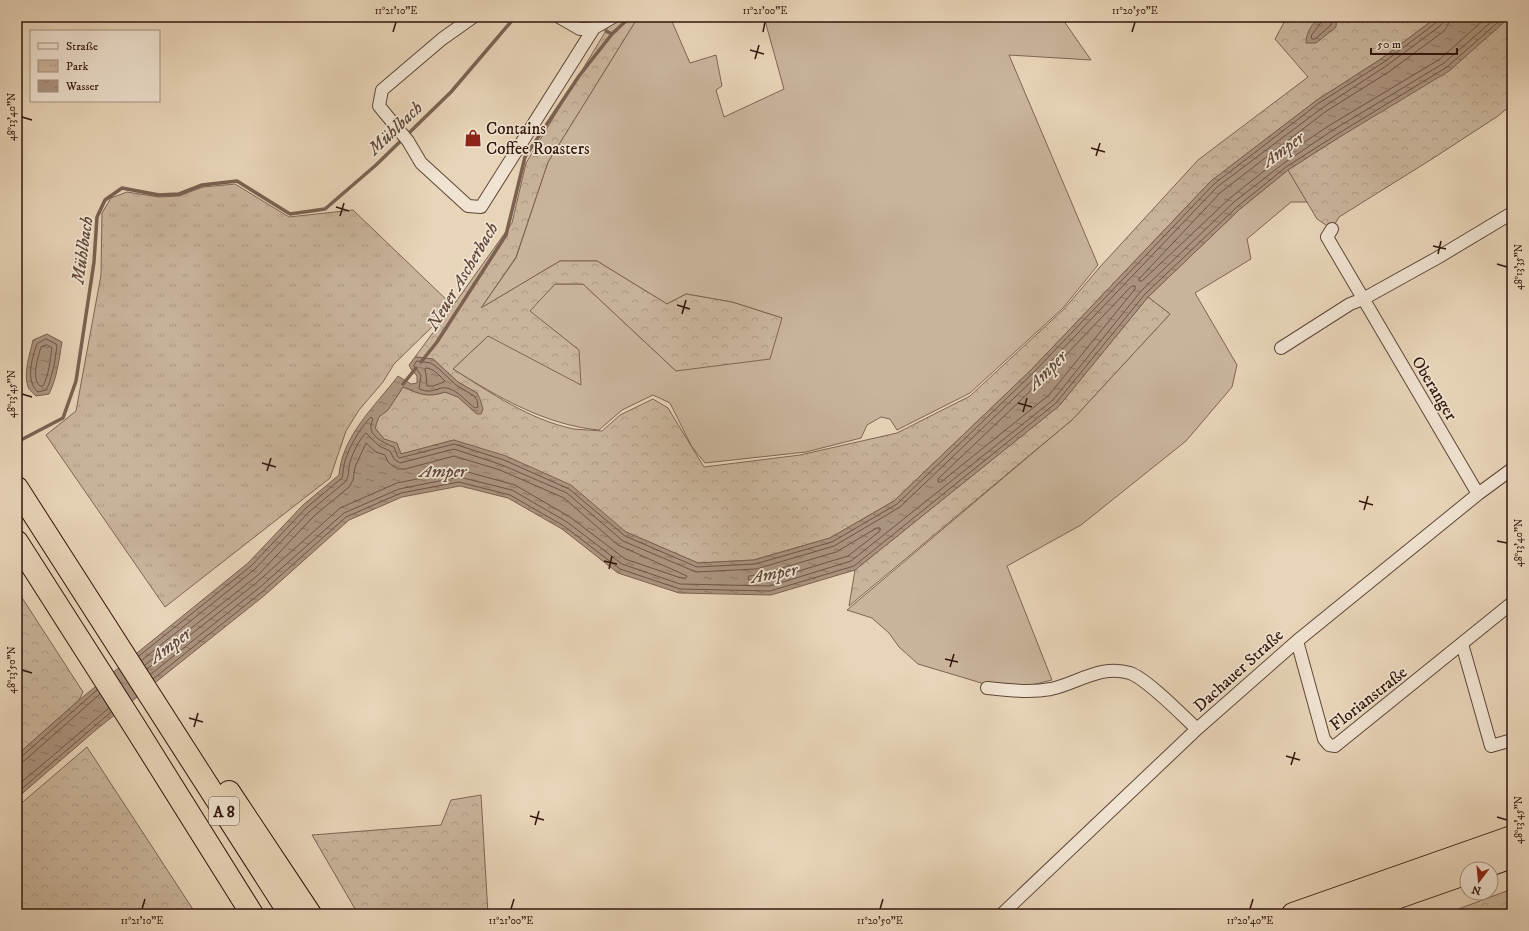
<svg xmlns="http://www.w3.org/2000/svg" width="1529" height="931" font-family="'IM FELL DW Pica',serif">
  <style>
    .grass { fill: #c9b49b; stroke: #7d6554 }
    .forest { fill: url(#forest-crowns); stroke: #7d6554 }
    .park { fill: url(#park-tufts); stroke: #7d6554 }
    .water { fill: url(#water-ripples); stroke: #7a6150 }
    .lines { fill: none; stroke-linecap: round; stroke-linejoin: round }
    .shore { stroke: #6e5445; stroke-width: 1 }
    .stream { stroke: #7a6150; stroke-width: 3.5 }
    .street-casing { stroke: #5f4637; stroke-width: 14 }
    .highway-casing { stroke: #31160c; stroke-width: 24 }
    .street { stroke: #f0e3d1; stroke-width: 12 }
    .highway { stroke: #e8d4b8; stroke-width: 22 }
    .ticks { fill: none; stroke: #31160c; stroke-width: 1.5 }
    .labels { text-anchor: middle; stroke-width: 3.5; stroke-linejoin: round; paint-order: stroke }
    .shield { fill: #f0e3d1; stroke: #6a5447; stroke-width: 1 }
    .shield-label { font-size: 16px; font-weight: bold; fill: #31160c }
    .poi-label { font-size: 17px; fill: #31160c; stroke: #f0e3d1; text-anchor: start }
    .street-label { font-size: 17px; fill: #31160c; stroke: #f0e3d1 }
    .water-label { font-size: 18px; font-style: italic; fill: #61483a; stroke: #f0e3d1 }
    .neatline { fill: none; stroke: #31160c; stroke-width: 1.5 }
    .ticks-label { font-size: 10px; text-anchor: middle; fill: #31160c }
  </style>
  <defs>
    <pattern id="forest-crowns" width="20" height="18" patternUnits="userSpaceOnUse"><rect width="20" height="18" fill="#c9b49b"/><path d="M2 6a3 3 0 1 1 6 0M12 15a3 3 0 1 1 6 0" fill="none" stroke="#ad9a84"/></pattern>
    <pattern id="park-tufts" width="24" height="20" patternUnits="userSpaceOnUse"><rect width="24" height="20" fill="#c9b49b"/><path d="M3 7l-1-3M5 7V3M7 7l1-3M15 17l-1-3M17 17v-4M19 17l1-3" fill="none" stroke="#ad9a84"/></pattern>
    <pattern id="water-ripples" width="26" height="14" patternUnits="userSpaceOnUse"><rect width="26" height="14" fill="#aa937e"/><path d="M2 4q2-2 4 0t4 0M15 11q2-2 4 0t4 0" fill="none" stroke="#8b7766"/></pattern>
  </defs>
  <rect width="100%" height="100%" fill="#e8d4b8"/>
  <filter id="stains"><feTurbulence type="fractalNoise" baseFrequency=".005" numOctaves="4"/><feColorMatrix values="0 0 0 0 .2 0 0 0 0 .09 0 0 0 0 .02 0 0 0 .5 -.17"/></filter>
  <radialGradient id="worn" r=".72"><stop offset=".6" stop-color="#630" stop-opacity="0"/><stop offset="1" stop-color="#630" stop-opacity=".3"/></radialGradient>
  <!-- grass -->
  <path class="grass" d="M640,17H670L690,63L716,55L722,86L716,90L724,117L784,89L764,17H1061L1091,60L1009,55L1098,265L1063,308L970,393L897,430L890,419L881,417L867,425L861,438L806,452L705,463L692,447L670,403L653,395L622,410L599,430C545,425 498,397 453,369L488,336L579,350L529,311L555,284H583L676,371L782,318L732,302L686,294L667,304L597,261H560L481,308L516,258L548,162L635,22Z
    M1288,170L1307,202H1291L1247,239L1251,259L1195,293L1237,365L1232,387L1186,441L1081,525L1007,566L1052,680L1027,686L998,688L918,664L899,647L889,633L872,618L847,610L1073,419L1170,314L1148,297L1240,209Z"/>
  <!-- forest -->
  <path class="forest" d="M620,17H640L635,22L548,162L516,257L481,308L560,261H597L667,304L686,294L732,302L782,318L770,359L676,371L583,284H555L530,311L579,350L581,385L488,336L453,369C491,393 530,420 574,429C583,430 593,430 602,431L620,415L653,399L668,408L704,467L800,455L897,433L970,396L1064,309L1099,268L1198,160L1308,77L1275,39L1287,17H1437L1381,59L1317,100L1211,181L1031,370L894,501L830,538L754,560L698,563L626,532L454,440L401,454L397,444L384,439L375,428L378,417L388,410L403,387C420,394 427,398 445,392L458,397L477,414V393L458,382L433,359L415,357L460,296L512,223L526,163L610,24Z
    M1510,17H1512V104L1498,116L1432,159L1339,217L1332,229L1317,219L1288,170L1338,138Z
    M1148,297L1170,314L1073,419L849,606L855,570L1059,406Z
    M17,590L83,692L79,700L17,755Z
    M87,747L196,914H17V807Z
    M481,795L488,914H358L312,835L441,825L451,800Z
    M1512,889V914H1445Z"/>
  <!-- park -->
  <path class="park" d="M235,184L289,217L353,210L451,304L434,325L394,364L383,382L359,410L346,431L330,478L165,607L46,435L76,411L101,275L102,213L111,198L127,192L159,197L179,196L203,187Z"/>
  <!-- water -->
  <path class="water" d="M1321,17H1337L1336,27L1316,43H1306C1306,33 1312,23 1321,17Z
    M1437,17H1510L1449,71L1338,138L1288,170L1240,209L1148,297L1059,406L855,570L771,595L679,593L618,573L562,529L508,498L460,486L402,497L349,520L265,595L97,729L17,798V755L79,700L248,563L303,505L339,475C342,436 375,406 398,376L411,384L417,383V376L411,369L409,365L415,357L433,359L458,382L477,393L480,399L483,409L481,414H477L458,397L445,392C427,398 420,394 403,387L388,410L379,417L375,428L384,439L397,443L401,454L454,440L506,456L571,485L626,532L698,563L754,560L830,538L894,501L1031,370L1211,181L1317,100L1381,59Z
    M47,334L62,342C59,360 57,378 49,394L36,396C34,394 29,390 28,387C23,373 30,354 33,340Z"/>
  <g class="lines">
    <!-- shore -->
    <path class="shore" d="M1322,17V21L1311,36L1312,39H1315L1331,25L1333,17
      M1450,17L1448,25L1444,31L1390,71L1325,112L1221,192L1139,279V281H1142L1230,198L1279,159L1330,125L1440,59L1487,17
      M1132,286H1135V289L1049,395L941,482H938V479L1042,380Z
      M46,339L56,344L57,346L54,366L49,384L46,390L38,392C25,381 32,358 37,344Z
      M47,345L52,348C50,360 49,375 43,386H40C31,378 38,357 41,347Z
      M417,361L431,363L439,369L456,385L474,396L477,400L478,407L475,408C465,401 459,391 447,388C438,386 433,395 419,389L421,375L414,366Z
      M426,368C433,368 439,375 444,380V382L433,386H427L426,375L425,370Z
      M877,528H880V531L848,556L769,580H749L748,578L749,576L758,575L836,552Z
      M139,656L251,566L306,508L342,478C343,474 343,470 344,465C346,452 361,426 371,417L373,419C372,422 370,426 371,429C373,438 386,444 394,447L397,455L399,458L454,444L504,460L569,489L625,536L697,567L755,564L832,542L897,504L1034,372L1214,184L1319,103L1384,62L1437,22L1439,17
      M142,660L254,570L309,512L345,482C349,477 348,473 349,467C350,458 359,439 366,433L379,446L390,451L394,459L400,463L454,449L502,465L567,493L623,541L696,572L756,569L834,546L900,507L1037,376L1217,187L1322,108L1386,66L1440,26L1443,22L1444,17
      M145,665L258,575L314,516L349,487L353,480L355,467L366,443L376,452L385,455L388,462L393,466L398,469H405L454,456L500,470L564,498L618,545L687,576L686,578H681L625,559L570,517L515,485L464,471H458L397,483L340,508L255,584L147,669
      M151,674L259,588L344,513L399,489L459,477L512,490L567,522L622,564L680,584L770,586L851,561L1053,400L1141,291L1234,202L1284,163L1333,130L1444,63L1497,17
      M153,679L262,592L346,517L401,493L459,482L510,495L564,526L620,569L680,589L770,591L854,566L1056,403L1145,294L1238,206L1286,167L1336,135L1447,67L1504,17
      M17,758L21,757L97,690
      M17,763L24,761L100,694
      M17,786L109,708
      M17,793L111,712"/>
    <!-- stream -->
    <path class="stream" d="M583,17L584,18
      M612,34L630,17
      M421,362L437,342L506,235L525,157L579,76L612,34L606,31
      M403,384L416,368
      M17,442L63,418L76,381L94,262L97,217L105,200L122,188L159,195L179,194L202,185L237,181L290,214L325,209L376,165L451,92L515,17"/>
    <!-- street casing -->
    <g class="street-casing">
      <path id="street" d="M473,17L442,39L382,90L379,106L408,141L421,163L468,206L481,207L594,28L613,17
        M559,17L580,29L594,28
        M1332,229L1327,237L1478,494
        M1281,348L1350,304L1363,299L1437,258L1512,213
        M1297,641L1324,739L1329,745L1335,746L1512,603
        M1462,644L1491,746L1512,740
        M987,688C1008,690 1029,693 1051,689C1078,683 1101,664 1130,673C1147,679 1182,715 1197,729
        M1002,914L1197,729L1297,641L1478,494L1512,469"/>
    </g>
    <!-- highway casing -->
    <g class="highway-casing">
      <path id="highway" d="M17,488L290,914
        M17,542L135,727L252,914
        M229,792L310,914
        M1478,869L1512,857
        M1293,914L1512,837
        M1350,914L1467,873"/>
    </g>
    <!-- street -->
    <use href="#street" class="street"/>
    <!-- highway -->
    <use href="#highway" class="highway"/>
  </g>
  <!-- ticks -->
  <path class="ticks" d="M393,32L396,22M763,32L765,22M1132,32L1135,22M750,50L764,54M755,59L759,45M22,117L32,120M1091,148L1105,152M1096,156L1100,143M336,207L349,211M340,216L344,203M1433,246L1446,249M1438,254L1441,241M1497,264L1507,267M677,305L690,309M682,314L686,300M22,394L32,397M1018,403L1032,407M1023,412L1027,398M262,463L276,467M267,471L271,458M1359,501L1373,505M1364,510L1368,496M1497,541L1507,543M604,561L617,564M609,569L612,556M945,659L958,662M950,667L954,654M22,670L32,673M189,718L203,722M194,727L198,713M1286,756L1300,760M1291,765L1295,752M530,816L544,820M1497,817L1507,820M535,825L539,811M142,909L145,899M511,909L514,899M880,909L883,899M1250,909L1253,899"/>
  <!-- icons -->
  <defs>
    <g id="shop-bare" transform="scale(1.38)"><path d="M-5-2.5h2.3a2.7 3.5 0 0 1 5.4 0H5L5.5 6h-11ZM-1.5-2.5h3a1.5 2.3 0 0 0-3 0Z" fill="#8f2418" stroke="#f0e3d1" stroke-width="2.5" paint-order="stroke"/></g>
  </defs>
  <g fill-rule="evenodd">
    <use href="#shop-bare" x="473" y="138"/>
  </g>
  <g class="labels">
    <!-- shield labels -->
    <rect class="shield" x="209" y="797" width="30" height="28" rx="3"/>
    <g class="shield-label">
      <text x="224" y="817">A 8</text>
    </g>
    <!-- poi labels -->
    <g class="poi-label">
      <text x="486" y="134">Contains<tspan x="486" dy="20">Coffee Roasters</tspan></text>
    </g>
    <!-- street labels -->
    <g class="street-label">
      <text transform="translate(1435 388) rotate(59)" y="6">Oberanger</text>
      <text transform="translate(1238 670) rotate(-42)" y="6">Dachauer Straße</text>
      <text transform="translate(1368 698) rotate(-38)" y="6">Florianstraße</text>
    </g>
    <!-- water labels -->
    <g class="water-label">
      <text transform="translate(395 128) rotate(-44)" y="6">Mühlbach</text>
      <text transform="translate(1283 149) rotate(-36)" y="6">Amper</text>
      <text transform="translate(82 250) rotate(-82)" y="6">Mühlbach</text>
      <text transform="translate(462 276) rotate(-59)" y="6">Neuer Ascherbach</text>
      <text transform="translate(1047 370) rotate(-45)" y="6">Amper</text>
      <text x="443" y="477">Amper</text>
      <text transform="translate(774 573) rotate(-10)" y="6">Amper</text>
      <text transform="translate(170 645) rotate(-37)" y="6">Amper</text>
    </g>
  </g>
  <!-- margin -->
  <rect width="1529" height="931" fill="none" stroke="#e8d4b8" stroke-width="44"/>
  <!-- legend -->
  <rect x="30" y="30" width="130" height="72" fill="#f0e3d1" stroke="#a49182"/>
  <rect x="38" y="43" width="20" height="6" fill="#f0e3d1" stroke="#a49182"/>
  <text x="66" y="50" font-size="12" fill="#31160c">Straße</text>
  <rect x="38" y="60" width="20" height="12" fill="url(#park-tufts)" stroke="#a49182"/>
  <text x="66" y="70" font-size="12" fill="#31160c">Park</text>
  <rect x="38" y="80" width="20" height="12" fill="url(#water-ripples)" stroke="#a49182"/>
  <text x="66" y="90" font-size="12" fill="#31160c">Wasser</text>
  <!-- north arrow -->
  <g transform="translate(1479 881) rotate(196)"><circle r="19" fill="#f0e3d1" stroke="#a49182"/>
  <path d="M0-3L7 15L0 10L-7 15Z" fill="#8f2418"/>
  <text y="-6" font-size="11" font-weight="bold" text-anchor="middle" fill="#31160c">N</text>
  </g>
  <!-- scale -->
  <path d="M1371 48v6h86v-6" fill="none" stroke="#31160c" stroke-width="2"/>
  <text x="1377" y="48" font-size="12" fill="#31160c" stroke="#f0e3d1" stroke-width="3" paint-order="stroke">50 m</text>
  <rect x="22" y="22" width="1485" height="887" class="neatline"/>
  <g class="ticks-label">
    <text x="396" y="14">11°21'10"E</text>
    <text x="765" y="14">11°21'00"E</text>
    <text x="1135" y="14">11°20'50"E</text>
    <text transform="translate(11 117) rotate(-90)" y="4">48°13'40"N</text>
    <text transform="translate(1518 267) rotate(-90)" y="4">48°13'35"N</text>
    <text transform="translate(11 394) rotate(-90)" y="4">48°13'45"N</text>
    <text transform="translate(1518 543) rotate(-90)" y="4">48°13'40"N</text>
    <text transform="translate(11 670) rotate(-90)" y="4">48°13'50"N</text>
    <text transform="translate(1518 820) rotate(-90)" y="4">48°13'45"N</text>
    <text x="142" y="924">11°21'10"E</text>
    <text x="511" y="924">11°21'00"E</text>
    <text x="880" y="924">11°20'50"E</text>
    <text x="1250" y="924">11°20'40"E</text>
  </g>
  <rect width="100%" height="100%" filter="url(#stains)"/>
  <rect width="100%" height="100%" fill="url(#worn)"/>
</svg>
